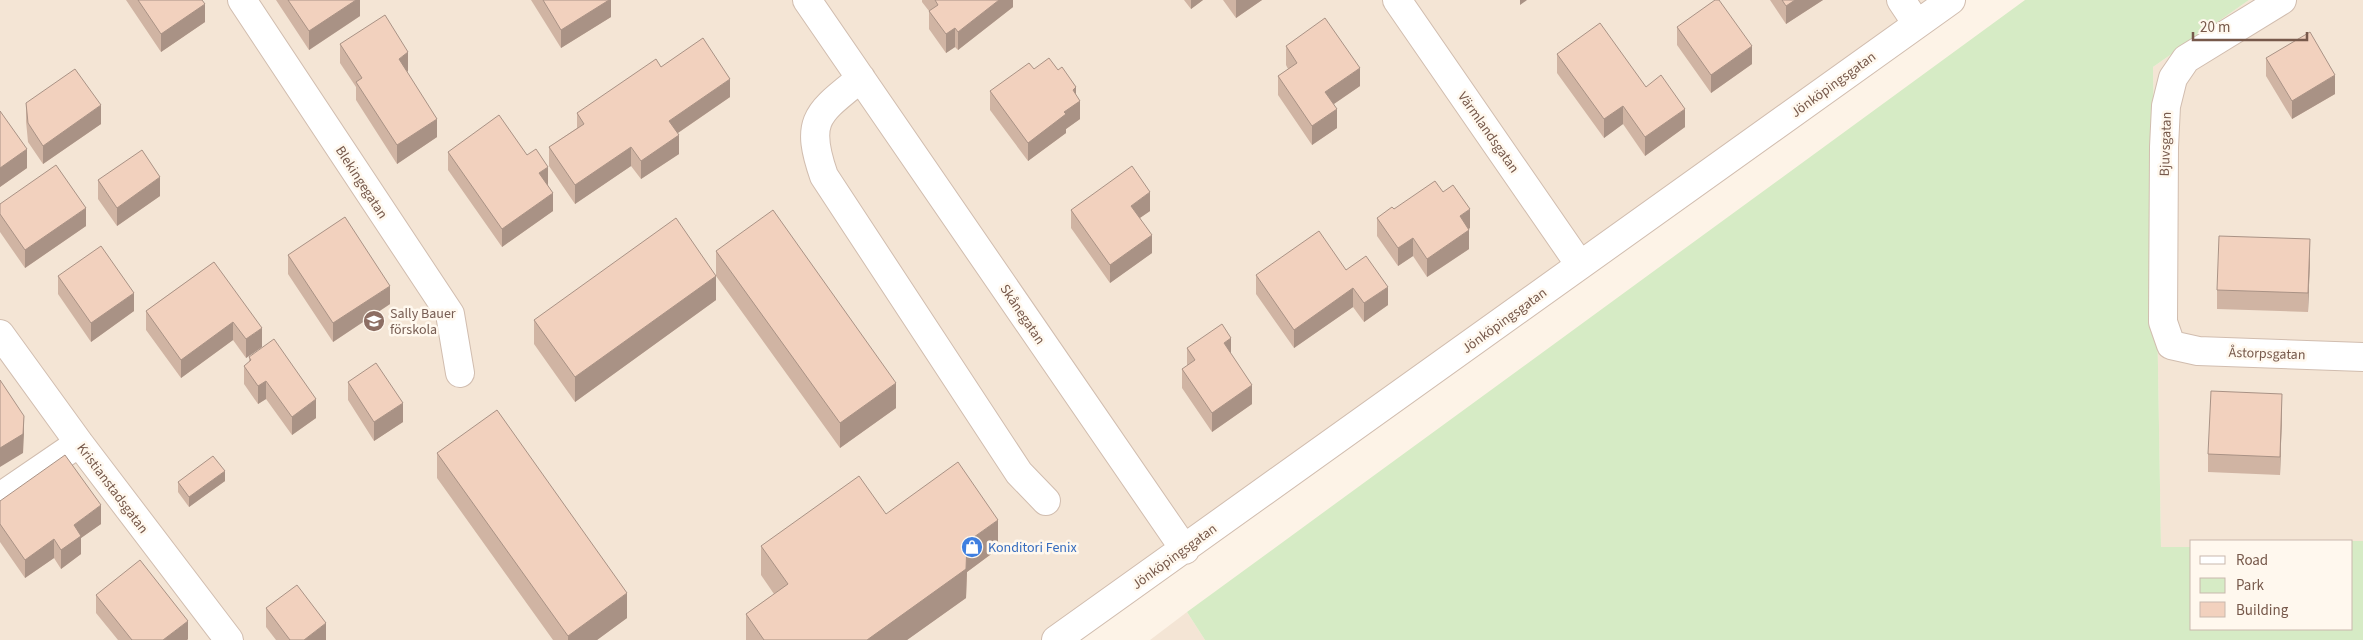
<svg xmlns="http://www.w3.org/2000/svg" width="2363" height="640" font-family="'Source Sans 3',sans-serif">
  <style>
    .residential { fill: #f4e5d5 }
    .green { fill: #d6ebc5 }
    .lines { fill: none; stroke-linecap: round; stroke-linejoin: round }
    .minor-casing { stroke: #d1bdaf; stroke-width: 30 }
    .minor { stroke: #fff; stroke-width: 28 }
    .wall { fill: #d0b4a3 }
    .shaded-wall { fill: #a99285 }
    .building { fill: #f2d1be; stroke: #a99285 }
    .labels { text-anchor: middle; stroke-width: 5; stroke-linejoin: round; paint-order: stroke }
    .street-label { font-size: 14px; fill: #77594b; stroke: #fff8ee }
    .education-label { font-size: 14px; fill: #785e54; stroke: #fff8ee; text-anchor: start }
    .shop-label { font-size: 14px; fill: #366cbe; stroke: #fff8ee; text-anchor: start }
  </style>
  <rect width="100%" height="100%" fill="#fdf3e7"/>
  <!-- residential -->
  <path class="residential" d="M0,0H1937L1047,640H0Z
    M2249,0H2363V541H2192V547L2161,548L2153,67Z
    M1187,612L1205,640H1150Z"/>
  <!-- green -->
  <path class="green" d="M2025,0H2249L2153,67L2161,547H2192V629H2352V541H2363V640H1205L1187,612Z"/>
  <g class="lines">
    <!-- minor casing -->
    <g class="minor-casing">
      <path id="minor" d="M242,0L450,314L460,373
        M807,0L1185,550
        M1397,0L1580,265
        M1901,0L1917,24
        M2282,0L2186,59L2173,78L2166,106L2164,147L2163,322L2171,345L2198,351L2363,357
        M861,78C818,113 804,119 824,176L1019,473L1046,501
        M0,334L79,443L229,640
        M0,497L79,443
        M1056,640L1951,0"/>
    </g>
    <!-- minor -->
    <use href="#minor" class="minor"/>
  </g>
  <!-- wall -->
  <path class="wall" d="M126,0H202L205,22L161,52Z
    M276,0H360V16L309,50Z
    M531,0H611V17L561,48Z
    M922,0H1013V7L958,50L955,47L946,53L929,29V11L922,2Z
    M1184,0H1203L1191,9Z
    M1223,0H1262L1236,18Z
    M1770,0H1823L1786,24Z
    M1677,27L1752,64L1711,93L1677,45Z
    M340,44L408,71L407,72L437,137L397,164L356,100V87L340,63Z
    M1286,46L1360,86L1334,104L1337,128L1312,145L1278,95V76L1288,69L1286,65Z
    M1557,54L1646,87L1685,127L1645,156L1623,124L1604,138L1557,73Z
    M2266,58L2335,94L2292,119L2266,76Z
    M661,67L730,97L678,133L679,154L641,179L631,166L575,204L549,166V147L577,128V113Z
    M990,91L1076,95L1080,119L1066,129V133L1028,161L990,110Z
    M26,103L101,124L43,164L28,142L26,121Z
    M0,111L27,168L0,187Z
    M448,152L548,185L553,211L502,247L448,170Z
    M98,180L160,196L117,226L98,199Z
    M1443,192L1470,228L1468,229L1469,249L1427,277L1413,256L1398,266L1377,236V218L1394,209Z
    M0,204L86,226L25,268L0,232Z
    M1071,210L1150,211L1140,218L1152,253L1110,283L1071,228Z
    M716,251L896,408L840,448L716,276V300L575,402L534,344V320L716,276Z
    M288,255L390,304L333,342L288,274Z
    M2310,258L2308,312L2217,309V290Z
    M214,262L262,347L246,358L233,340L181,378L146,330V311Z
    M1346,270L1388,305L1364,322L1353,307L1294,348L1256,294V275Z
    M58,276L134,311L91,342L58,294Z
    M1187,348L1231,354L1252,404L1212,432L1182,388V369L1187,366Z
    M249,357L316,418L292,435L266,399L258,404L244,384V366L249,362Z
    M348,382L403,422L374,441L348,400Z
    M2282,412L2280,475L2208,472V454Z
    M437,453L627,618L597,640H553L437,478Z
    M225,481L189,507L178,492V482Z
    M0,501L101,524L81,538V554L61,569L54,558L25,578L0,542Z
    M886,514L998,549L967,572L966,598L907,640H746V614L774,594L761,575V546Z
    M96,595L188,639L187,640H118L96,613Z
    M266,608L326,640H276L266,627Z"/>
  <!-- shaded-wall -->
  <path class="shaded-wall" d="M356,0H360V16L309,50V31Z
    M609,0H611V17L561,48V30Z
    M999,0H1013V7L958,50V32Z
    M1191,0H1203L1191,9Z
    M1236,0H1262L1236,18Z
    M1520,0H1527L1520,5Z
    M1795,0H1823L1786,24V6Z
    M205,4V22L161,52V34Z
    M955,28V47L946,53V34Z
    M1752,46V64L1711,93V75Z
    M408,52V71L399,77V59Z
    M1360,68V86L1325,110V92Z
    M2335,75V94L2292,119V101Z
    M730,79V97L669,139V121Z
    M1076,87V103L1080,101V119L1066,129V133L1028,161V143L1064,112L1073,90Z
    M101,105V124L43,164V146Z
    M1623,106V124L1604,138V119Z
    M1337,109V128L1312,145V126Z
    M1685,109V127L1645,156V137Z
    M437,119V137L397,164V145Z
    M679,135V154L641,179V161Z
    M631,147V166L575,204V185Z
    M27,149V168L0,187V168Z
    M548,167V185L539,192V173Z
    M160,177V196L117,226V208Z
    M1150,192V211L1131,224V206Z
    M553,193V211L502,247V229Z
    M86,208V226L25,268V250Z
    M1470,209V228L1460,235V216Z
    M1469,230V249L1427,277V259Z
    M1152,235V253L1110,283V265Z
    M1413,238V256L1398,266V248Z
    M2310,239V258L2308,312V293Z
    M716,276V300L575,402V377Z
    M390,286V304L333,342V323Z
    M1388,287V305L1364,322V303Z
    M1353,288V307L1294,348V330Z
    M134,293V311L91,342V323Z
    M233,322V340L181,378V360Z
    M262,328V347L246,358V339Z
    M1231,338V356L1224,343Z
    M266,381V399L258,404V386Z
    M896,383V408L840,448V423Z
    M1252,385V404L1212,432V413Z
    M2282,394V412L2280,475V457Z
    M316,399V418L292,435V417Z
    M403,403V422L374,441V422Z
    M24,416V434L23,453L0,467V448Z
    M225,471V481L189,507V497Z
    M101,505V524L81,538V554L61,569V550L74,525Z
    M998,520V549L967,572L966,598L907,640H867L967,542Z
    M54,539V558L25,578V560Z
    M627,593V618L597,640H568V636Z
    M188,621V639L187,640H163Z
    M326,623V640H304Z"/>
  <!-- building -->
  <path class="building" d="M138,0H202L205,4L161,34Z
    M288,0H356L309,31Z
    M543,0H609L561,30Z
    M935,0H999L958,32L955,28L946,34L929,11L938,5Z
    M1715,0H1719L1752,46L1711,75L1677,27Z
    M1782,0H1795L1786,6Z
    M385,15L408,52L399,59L437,119L397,145L356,82L362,78L340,44Z
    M1325,18L1360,68L1325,92L1337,109L1312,126L1278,76L1297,63L1286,46Z
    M1600,23L1646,87L1661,75L1685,109L1645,137L1623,106L1604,119L1557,54Z
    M2310,32L2335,75L2292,101L2266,58Z
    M703,38L730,79L669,121L679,135L641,161L631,147L575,185L549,147L584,124L577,113L656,59L661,67Z
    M1049,58L1058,70L1062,67L1076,87L1073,90L1080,101L1064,112L1066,114L1028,143L990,91L1029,63L1034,69Z
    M75,69L101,105L43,146L28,123L26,103Z
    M0,111L27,149L0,168Z
    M499,115L527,155L536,149L548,167L539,173L553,193L502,229L448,152Z
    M142,150L160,177L117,208L98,180Z
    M56,165L86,208L25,250L0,214V204Z
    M1132,166L1150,192L1131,206L1152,235L1110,265L1071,210Z
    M1435,181L1443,192L1453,185L1470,209L1460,216L1469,230L1427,259L1413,238L1398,248L1377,218L1392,207L1394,209Z
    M773,210L896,383L840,423L716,251Z
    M345,217L390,286L333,323L288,255Z
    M676,218L716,276L575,377L534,320Z
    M1319,231L1346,270L1366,256L1388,287L1364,303L1353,288L1294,330L1256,275Z
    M2219,236L2310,239L2308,293L2217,290Z
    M101,246L134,293L91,323L58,276Z
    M214,262L262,328L246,339L233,322L181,360L146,311Z
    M1222,324L1231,338L1224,343L1252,385L1212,413L1182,369L1195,360L1187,348Z
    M274,339L316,399L292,417L266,381L258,386L244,366L251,360L249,357Z
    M376,363L403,403L374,422L348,382Z
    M0,380L24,416L23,434L0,448Z
    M2211,391L2282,394L2280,457L2208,454Z
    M497,410L627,593L568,636L437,453Z
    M65,455L101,505L74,525L81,536L61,550L54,539L25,560L0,524V501Z
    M213,456L225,471L189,497L178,482Z
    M958,462L998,520L967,542L966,569L867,640H764L746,614L788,584L761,546L859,476L886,514Z
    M140,560L188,621L163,640H132L96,595Z
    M297,585L326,623L304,640H290L266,608Z"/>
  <!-- icons -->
  <defs>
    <g id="school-disc" transform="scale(1.125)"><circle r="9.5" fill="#8d6e63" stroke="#fff8ee"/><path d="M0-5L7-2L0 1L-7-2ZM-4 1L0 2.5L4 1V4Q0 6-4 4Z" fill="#fff"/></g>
    <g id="shop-disc" transform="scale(1.125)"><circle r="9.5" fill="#3f7fe0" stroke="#fff8ee"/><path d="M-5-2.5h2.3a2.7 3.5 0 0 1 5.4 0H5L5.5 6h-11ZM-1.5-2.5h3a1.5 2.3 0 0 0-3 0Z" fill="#fff"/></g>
  </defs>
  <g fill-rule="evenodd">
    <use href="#school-disc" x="374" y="321"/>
    <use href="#shop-disc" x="972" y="547"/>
  </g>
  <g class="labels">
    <!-- street labels -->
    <g class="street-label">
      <text transform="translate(1833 84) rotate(-36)" y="5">Jönköpingsgatan</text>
      <text transform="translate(1489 132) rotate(55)" y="5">Värmlandsgatan</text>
      <text transform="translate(2165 144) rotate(-88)" y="5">Bjuvsgatan</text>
      <text transform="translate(362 182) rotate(57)" y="5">Blekingegatan</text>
      <text transform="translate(1023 314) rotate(56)" y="5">Skånegatan</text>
      <text transform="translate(1504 320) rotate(-36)" y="5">Jönköpingsgatan</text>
      <text transform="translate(2267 353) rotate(2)" y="5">Åstorpsgatan</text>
      <text transform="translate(113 488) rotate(53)" y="5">Kristianstadsgatan</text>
      <text transform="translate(1174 556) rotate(-36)" y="5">Jönköpingsgatan</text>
    </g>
    <!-- education labels -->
    <g class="education-label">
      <text x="390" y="318">Sally Bauer<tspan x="390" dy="16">förskola</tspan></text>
    </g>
    <!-- shop labels -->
    <g class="shop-label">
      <text x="988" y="552">Konditori Fenix</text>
    </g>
  </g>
  <!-- legend -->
  <rect x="2190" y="540" width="162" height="90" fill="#fff8ee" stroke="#c9b8ad"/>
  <rect x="2200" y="556" width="25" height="8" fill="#ffffff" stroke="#c9b8ad"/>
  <text x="2236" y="565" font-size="15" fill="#77594b">Road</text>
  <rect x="2200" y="578" width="25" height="15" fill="#d6ebc5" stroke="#c9b8ad"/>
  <text x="2236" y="590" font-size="15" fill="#77594b">Park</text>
  <rect x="2200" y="602" width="25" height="15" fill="#f2d1be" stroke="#c9b8ad"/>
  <text x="2236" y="615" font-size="15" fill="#77594b">Building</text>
  <!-- scale -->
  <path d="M2193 32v8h114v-8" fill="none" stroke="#77594b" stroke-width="2.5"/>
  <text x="2200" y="32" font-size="15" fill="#77594b" stroke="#fff8ee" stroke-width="4" paint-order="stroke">20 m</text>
</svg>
